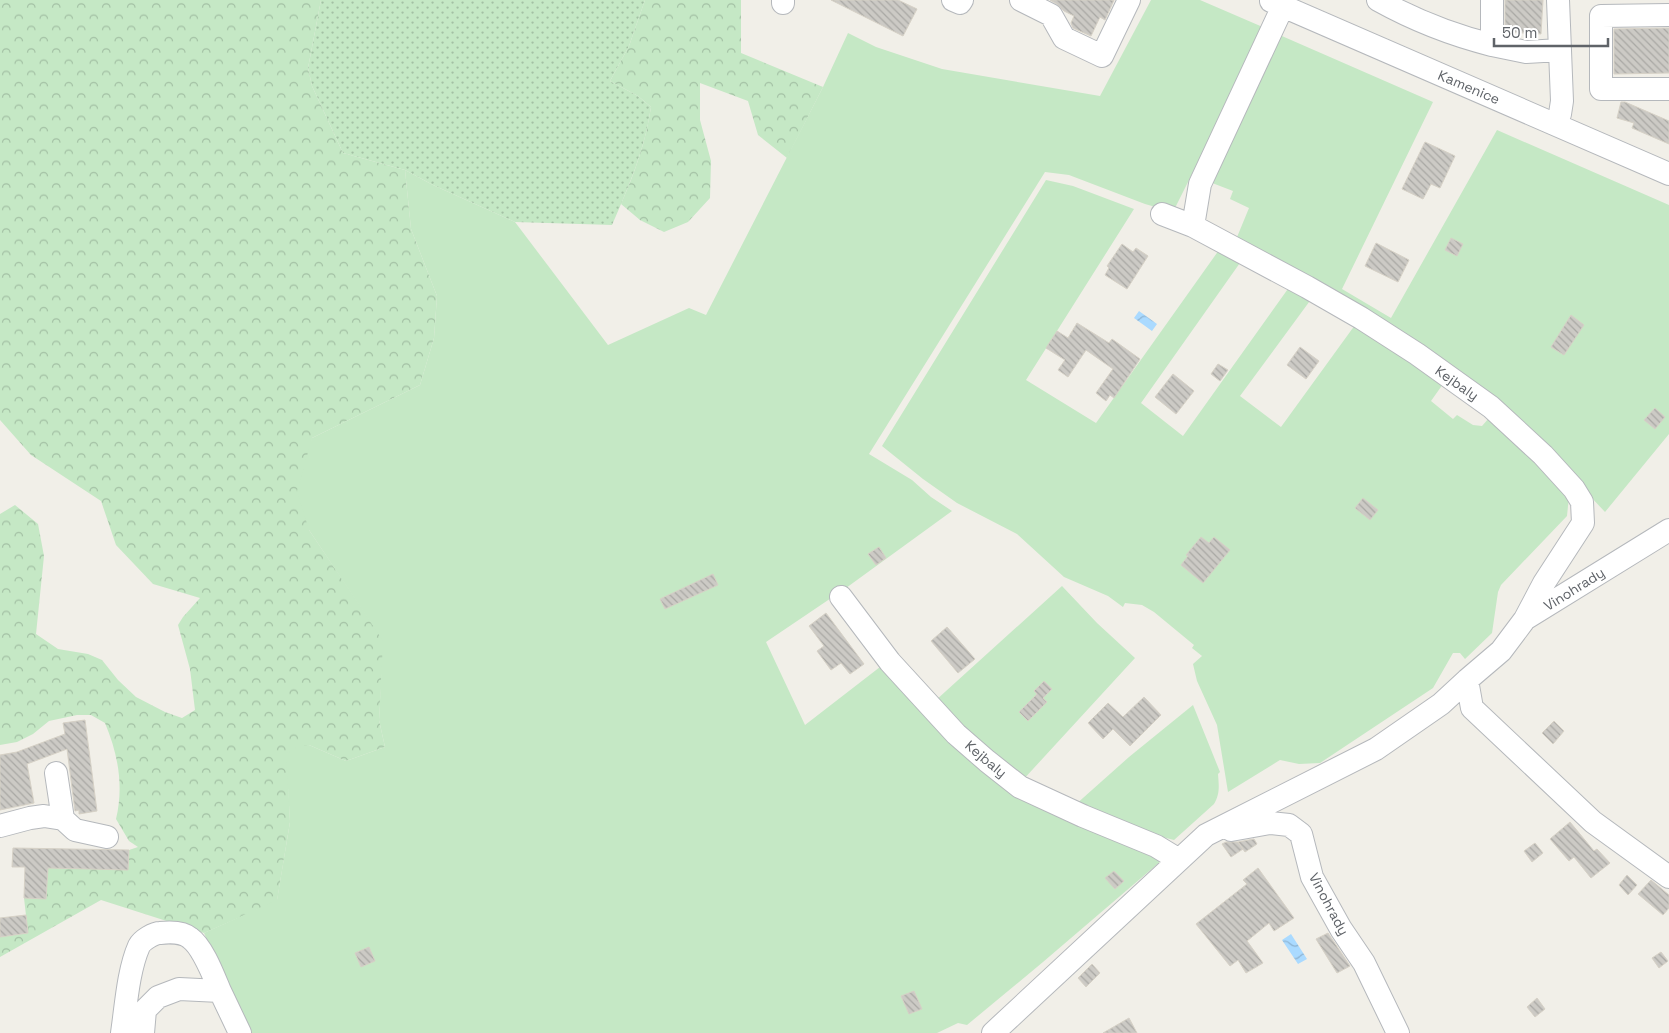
<svg xmlns="http://www.w3.org/2000/svg" width="1669" height="1033" font-family="'Space Grotesk',sans-serif">
  <style>
    .grass { fill: url(#grass-dots) }
    .forest { fill: url(#forest-crowns) }
    .garden { fill: #c5e8c5 }
    .water { fill: url(#water-waves) }
    .building { fill: url(#building-back-hatch); stroke: #d6d1c6 }
    .lines { fill: none; stroke-linecap: round; stroke-linejoin: round }
    .minor-casing { stroke: #b5b8bc; stroke-width: 24 }
    .minor { stroke: #fff; stroke-width: 22 }
    .labels { text-anchor: middle; stroke-width: 4.5; stroke-linejoin: round; paint-order: stroke }
    .street-label { font-size: 14px; fill: #5f6368; stroke: #fff }
  </style>
  <defs>
    <pattern id="grass-dots" width="8" height="8" patternUnits="userSpaceOnUse" patternTransform="scale(1.25)"><rect width="8" height="8" fill="#c5e8c5"/><path d="M2 2h.1M6 6h.1" fill="none" stroke="#a3c0a4" stroke-width="1.8" stroke-linecap="round"/></pattern>
    <pattern id="forest-crowns" width="20" height="18" patternUnits="userSpaceOnUse" patternTransform="scale(1.25)"><rect width="20" height="18" fill="#c5e8c5"/><path d="M2 6a3 3 0 1 1 6 0M12 15a3 3 0 1 1 6 0" fill="none" stroke="#a3c0a4"/></pattern>
    <pattern id="water-waves" width="16" height="10" patternUnits="userSpaceOnUse" patternTransform="scale(1.25)"><rect width="16" height="10" fill="#aadaff"/><path d="M0 5q4-4 8 0t8 0" fill="none" stroke="#8eb4d2"/></pattern>
    <pattern id="building-back-hatch" width="6" height="6" patternUnits="userSpaceOnUse" patternTransform="scale(1.25)"><rect width="6" height="6" fill="#cccac5"/><path d="M-1 5l2 2M0 0l6 6M5-1l2 2" fill="none" stroke="#a9a8a4"/></pattern>
  </defs>
  <rect width="100%" height="100%" fill="#f1efe8"/>
  <!-- grass -->
  <path class="grass" d="M321,0H645L629,46L610,81L638,96L651,107C645,149 629,186 612,225L515,222L433,185L405,170L343,153L312,86L308,68Z"/>
  <!-- forest -->
  <path class="forest" d="M0,0H321L308,68L312,86L343,153L405,170L411,229L437,296L434,338L420,385L312,438L309,530L384,641L379,720L385,747L346,761L309,745L287,754L290,822L277,901L204,933L101,900L0,957V937L28,933L24,898L46,899L48,868L128,869L129,850L138,847L129,841L116,819C124,786 118,754 105,723L91,715H77L49,721L33,734L17,742L0,745V514L15,505L38,524L44,556L36,634L58,649L88,654L102,660L118,680L136,697L165,712L182,718L195,710L190,669L178,625L183,617L200,598L153,584L116,545L101,501L31,455L0,420Z
    M645,0H741V53L823,87L787,158L758,135L748,101L700,83V120L711,161L710,198L688,222L664,232L640,220L621,204C635,172 646,141 651,107L638,96L610,81L629,46Z"/>
  <!-- garden -->
  <path class="garden" d="M1151,0H1200L1265,28L1173,212L1145,204L1069,175L1045,172L869,454L912,480L931,497L952,511L846,588L766,642L805,725L880,667L979,769L1008,790L1161,861L1043,962L967,1025L958,1023L937,1033H248L204,933L277,900L290,822L286,754L299,746L309,745L346,761L385,747L379,720L383,641L309,530L297,491L312,438L420,385L434,338L437,296L411,229L405,170L433,185L515,222L608,345L689,308L706,315L823,87L848,33L876,47L942,69L1100,96Z
    M1275,33L1433,102L1342,289L1391,318L1497,130L1669,205V434L1605,512L1559,463L1235,242L1249,208L1230,199L1233,191L1207,181Z
    M1046,180L1073,186L1134,209L1026,380L1096,423L1219,250L1242,260L1141,403L1183,436L1290,286L1312,298L1240,396L1281,427L1355,325L1443,384L1431,401L1453,419L1457,415L1473,425L1482,426L1489,418L1512,435L1569,496L1567,516L1501,585L1498,592L1492,633L1465,659L1460,653H1453L1433,688L1320,763L1299,764L1280,760L1228,792L1217,725L1197,681L1193,664L1202,656L1192,648L1194,645L1154,612L1142,605L1125,603L1123,607L1108,596L1064,577L1017,534L957,503L923,479L882,446Z
    M1062,586L1097,623L1135,658L1022,781L935,701Z
    M1193,705L1220,772L1218,774C1219,786 1220,794 1214,804L1174,840L1147,833L1074,806L1129,757Z"/>
  <!-- water -->
  <path class="water" d="M1139,311L1157,324L1152,331L1134,318Z
    M1291,934L1307,959L1298,964L1282,940Z"/>
  <!-- building -->
  <path class="building" d="M831,0H898L917,9L903,36Z
    M1050,0H1114L1105,20L1100,17L1091,36L1073,28L1071,23L1074,16L1064,11L1057,4Z
    M1505,0H1543L1541,34L1505,32Z
    M1669,28V73L1614,74V29Z
    M1621,102H1625L1669,121V144L1632,128L1634,123L1617,118Z
    M1425,142L1455,156L1440,188L1431,184L1423,199L1402,189Z
    M1451,238L1463,244L1457,256L1445,250Z
    M1376,243L1409,260L1398,282L1365,266Z
    M1122,244L1133,252L1136,248L1148,256L1127,289L1105,275L1109,268L1107,266Z
    M1571,315L1584,325L1564,355L1551,347Z
    M1077,323L1109,343L1112,339L1140,359L1114,398L1110,395L1106,401L1096,393L1113,369L1086,350L1068,377L1058,370L1065,360L1046,348L1057,331L1068,338Z
    M1300,347L1319,361L1306,379L1287,365Z
    M1218,364L1228,370L1220,381L1211,374Z
    M1173,374L1194,391L1176,414L1155,397Z
    M1655,408L1665,417L1655,429L1644,420Z
    M1363,498L1378,510L1370,520L1355,508Z
    M1201,537L1209,543L1214,537L1230,550L1203,583L1181,565L1188,556L1186,555Z
    M879,547L886,558L876,565L868,554Z
    M713,574L718,585L665,609L660,599Z
    M826,613L864,664L850,674L841,663L831,670L817,651L824,646L809,626Z
    M947,627L975,659L958,673L931,641Z
    M1044,681L1052,689L1043,698L1047,702L1028,721L1019,712L1037,694L1034,691Z
    M1144,697L1161,715L1130,746L1113,729L1103,739L1088,723L1108,703L1123,717Z
    M85,720L97,811L79,814V810L75,811L67,749L27,764L34,803L0,810V755L17,752L65,734L63,723Z
    M1554,721L1564,731L1553,744L1542,733Z
    M1570,822L1594,851L1597,849L1610,863L1591,878L1574,857L1569,861L1550,839Z
    M1254,839L1257,844L1245,852L1238,842Z
    M1226,842H1238L1243,849L1231,857L1222,844Z
    M1535,843L1543,853L1532,862L1524,851Z
    M13,848L129,850L128,870L48,868L46,899L24,898L25,867H12Z
    M1258,868L1294,918L1274,931L1269,923L1247,941L1263,963L1246,973L1238,960L1230,966L1196,924L1247,884L1243,880Z
    M1114,871L1124,881L1115,889L1105,878Z
    M1627,875L1637,885L1628,895L1619,885Z
    M1651,880L1669,895V908L1663,915L1638,894Z
    M26,915L28,933L0,937V918Z
    M1328,933L1350,966L1337,973L1316,939Z
    M369,947L375,961L361,967L355,953Z
    M1661,952L1668,961L1659,968L1652,958Z
    M1092,964L1100,973L1086,987L1078,978Z
    M914,991L922,1009L909,1014L901,996Z
    M1537,998L1545,1009L1535,1017L1527,1007Z
    M1129,1018L1137,1033H1103Z"/>
  <g class="lines">
    <!-- minor casing -->
    <g class="minor-casing">
      <path id="minor" d="M783,0V3
        M953,0L960,3L962,0
        M1021,0L1051,15L1064,38L1102,56L1129,0
        M1378,0C1414,20 1452,35 1492,45
        M1492,0V45L1526,52L1560,50
        M1271,1L1669,174
        M1283,6L1200,184L1193,226L1307,287L1361,318L1417,354L1491,407L1543,455L1574,489L1582,502L1583,523L1544,583L1525,619
        M1669,15L1601,16V89H1669
        M1555,124L1560,114L1562,101L1558,0
        M1162,214L1193,226
        M841,597L890,662L956,734L987,761L1020,787L1083,816L1156,846L1179,860
        M1467,680L1472,708L1593,822L1669,877
        M56,773L63,819
        M0,826L30,818L44,816L63,819L75,830L107,837
        M1231,830L1270,823L1289,825L1301,834L1312,877L1341,929L1364,963L1398,1033
        M122,1033C126,1006 128,971 139,946C142,940 154,933 160,933C169,932 183,932 190,938C203,947 214,977 220,991
        M143,1033L145,1010L158,997L179,989L220,991L240,1033
        M993,1033L1206,835L1376,749L1441,704L1467,680L1501,651L1525,619L1669,530"/>
    </g>
    <!-- minor -->
    <use href="#minor" class="minor"/>
  </g>
  <g class="labels">
    <!-- street labels -->
    <g class="street-label">
      <text transform="translate(1469 87) rotate(23)" y="5">Kamenice</text>
      <text transform="translate(1457 383) rotate(35)" y="5">Kejbaly</text>
      <text transform="translate(1574 589) rotate(-32)" y="5">Vinohrady</text>
      <text transform="translate(986 759) rotate(40)" y="5">Kejbaly</text>
      <text transform="translate(1329 904) rotate(62)" y="5">Vinohrady</text>
    </g>
  </g>
  <!-- scale -->
  <path d="M1494 38v8h114v-8" fill="none" stroke="#5f6368" stroke-width="2.5"/>
  <text x="1502" y="38" font-size="15" fill="#5f6368" stroke="#ffffff" stroke-width="4" paint-order="stroke">50 m</text>
</svg>
